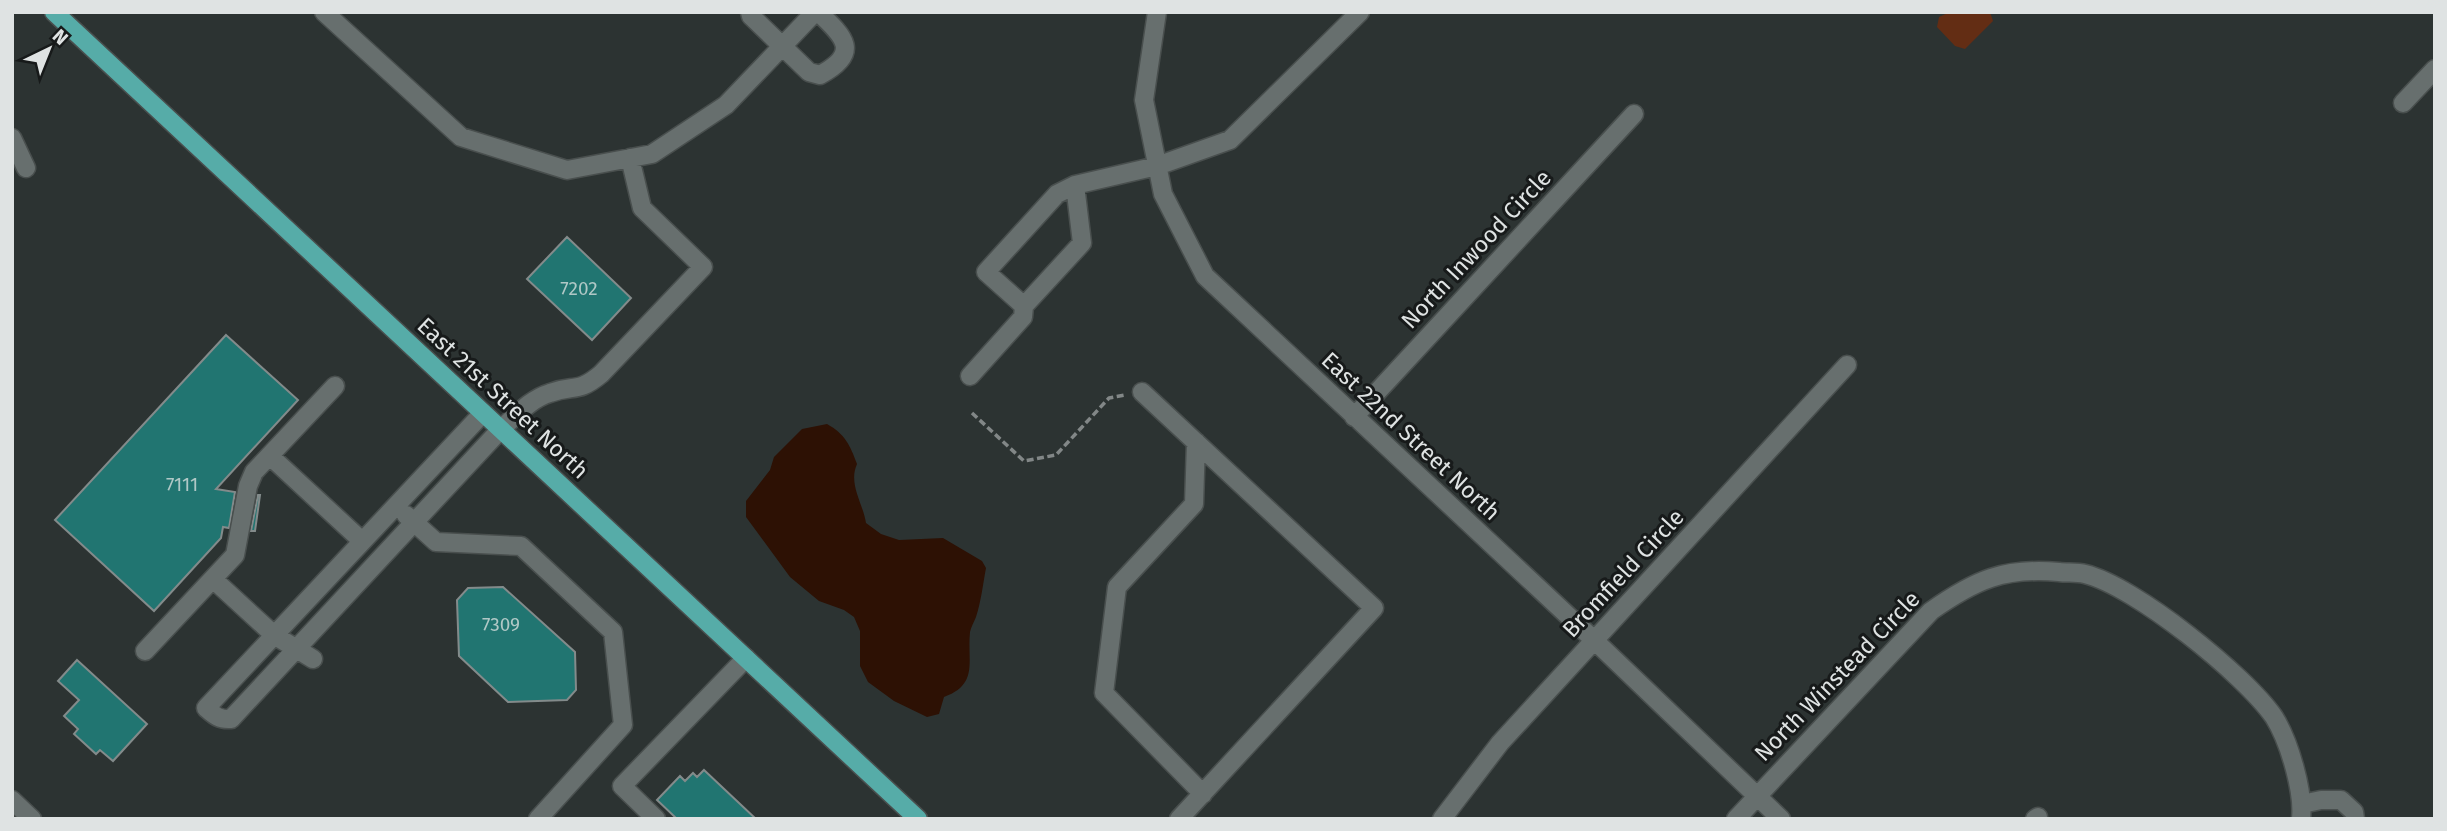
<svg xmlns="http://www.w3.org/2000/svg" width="2447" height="831" font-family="'Fira Sans',sans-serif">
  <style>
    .green { fill: #632d14 }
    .water { fill: #2d1104 }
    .building { fill: #217571; stroke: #838b8b; stroke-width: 2 }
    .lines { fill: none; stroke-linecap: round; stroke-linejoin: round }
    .minor-casing { stroke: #494f4e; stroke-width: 21 }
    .major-casing { stroke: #494f4e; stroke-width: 21 }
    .path { stroke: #828787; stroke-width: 3.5; stroke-dasharray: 7 3.5; stroke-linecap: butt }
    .minor { stroke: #676f6e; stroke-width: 18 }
    .major { stroke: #56aca8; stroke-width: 18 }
    .labels { text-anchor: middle; stroke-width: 6; stroke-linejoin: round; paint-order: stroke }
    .number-label { font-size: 19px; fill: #b0c8c6 }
    .street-label { font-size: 23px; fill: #dfe3e3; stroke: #171a1a }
  </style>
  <rect width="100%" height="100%" fill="#2c3332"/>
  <!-- green -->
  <path class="green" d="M1950,12H1990L1993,21L1965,49L1955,46L1937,27L1939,17Z"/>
  <!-- water -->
  <path class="water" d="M827,424C845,434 850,445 857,464C848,484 863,503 866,523L881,534L899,540L943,538L982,561L986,568C983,584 981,602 976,617C974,622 971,627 970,632C967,662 979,684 944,697L939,714L927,717L894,701L868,682L860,666V631L854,617L844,610L819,601L790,577L746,517V501L770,470L774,457L802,429Z"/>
  <!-- building -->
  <path class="building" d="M567,237L631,298L592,340L527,279Z
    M226,335L298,400L216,489L235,492L229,528L223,527L221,538L154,611L55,520Z
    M258,495H260L255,531H251Z
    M503,587L575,652L576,690L567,700L508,702L459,656L457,600L468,588Z
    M77,660L147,724L113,761L100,750L96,754L74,734L78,729L64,716L79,700L58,681Z
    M704,770L756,819H677L657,800L680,776L685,781L693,773L697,777Z"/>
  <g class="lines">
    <!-- minor casing -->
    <g class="minor-casing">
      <path id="minor" d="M324,12L461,137L567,170L652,154L726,105L815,12
        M750,12L751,16L809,72L820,75C861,53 845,37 818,12
        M1157,12L1144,100L1163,194L1205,276L1594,640L1781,819
        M2403,103L2435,69
        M12,138L26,168
        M1024,306L1082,243L1075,185
        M970,376L1023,317L1024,306L986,272L1057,194L1075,185L1157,166L1230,140L1360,12
        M1142,392L1374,608L1179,819
        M483,413L206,708C214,715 219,720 231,719L501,429C516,416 530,399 550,393C574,384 577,394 601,374L703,267L642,208L630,158
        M1354,417L1634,114
        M1196,442L1194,504L1117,587L1104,693L1203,794
        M270,456L362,541
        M406,515L436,542L521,546L613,632L623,725L538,819
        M213,579L274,635L313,659
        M145,651L235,555L248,486L254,472L335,386
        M12,800L32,819
        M2302,804L2321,800H2341L2354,812L2355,819
        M656,819L622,786L746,658
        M1442,819L1500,743L1847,365
        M1736,819L1931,611C1975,580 2004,567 2059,572C2067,573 2077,572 2085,574C2135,586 2245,675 2274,717C2289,741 2304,791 2301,819
        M2035,819L2038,817"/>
    </g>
    <!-- major casing -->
    <g class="major-casing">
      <path id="major" d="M54,12L918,819"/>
    </g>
    <!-- path -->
    <path class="path" d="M972,413L1024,461L1056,455L1109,398L1125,395"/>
    <!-- minor -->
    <use href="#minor" class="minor"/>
    <!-- major -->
    <use href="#major" class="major"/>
  </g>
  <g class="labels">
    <!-- number labels -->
    <g class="number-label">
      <text x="579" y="295">7202</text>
      <text x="182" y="491">7111</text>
      <text x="501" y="631">7309</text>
    </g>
    <!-- street labels -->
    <g class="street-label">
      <text transform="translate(1476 249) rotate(-47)" y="8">North Inwood Circle</text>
      <text transform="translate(503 398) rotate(43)" y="8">East 21st Street North</text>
      <text transform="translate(1411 436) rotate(43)" y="8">East 22nd Street North</text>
      <text transform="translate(1623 573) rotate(-47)" y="8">Bromfield Circle</text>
      <text transform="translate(1837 676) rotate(-46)" y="8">North Winstead Circle</text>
    </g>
  </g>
  <!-- border -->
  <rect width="2447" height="831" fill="none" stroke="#dfe3e3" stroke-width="28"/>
  <!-- north arrow -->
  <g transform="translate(49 49) rotate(43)" stroke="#171a1a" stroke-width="5" paint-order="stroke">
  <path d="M0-5L12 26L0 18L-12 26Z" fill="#dfe3e3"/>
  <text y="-10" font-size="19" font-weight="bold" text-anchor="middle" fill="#dfe3e3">N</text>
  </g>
</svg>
